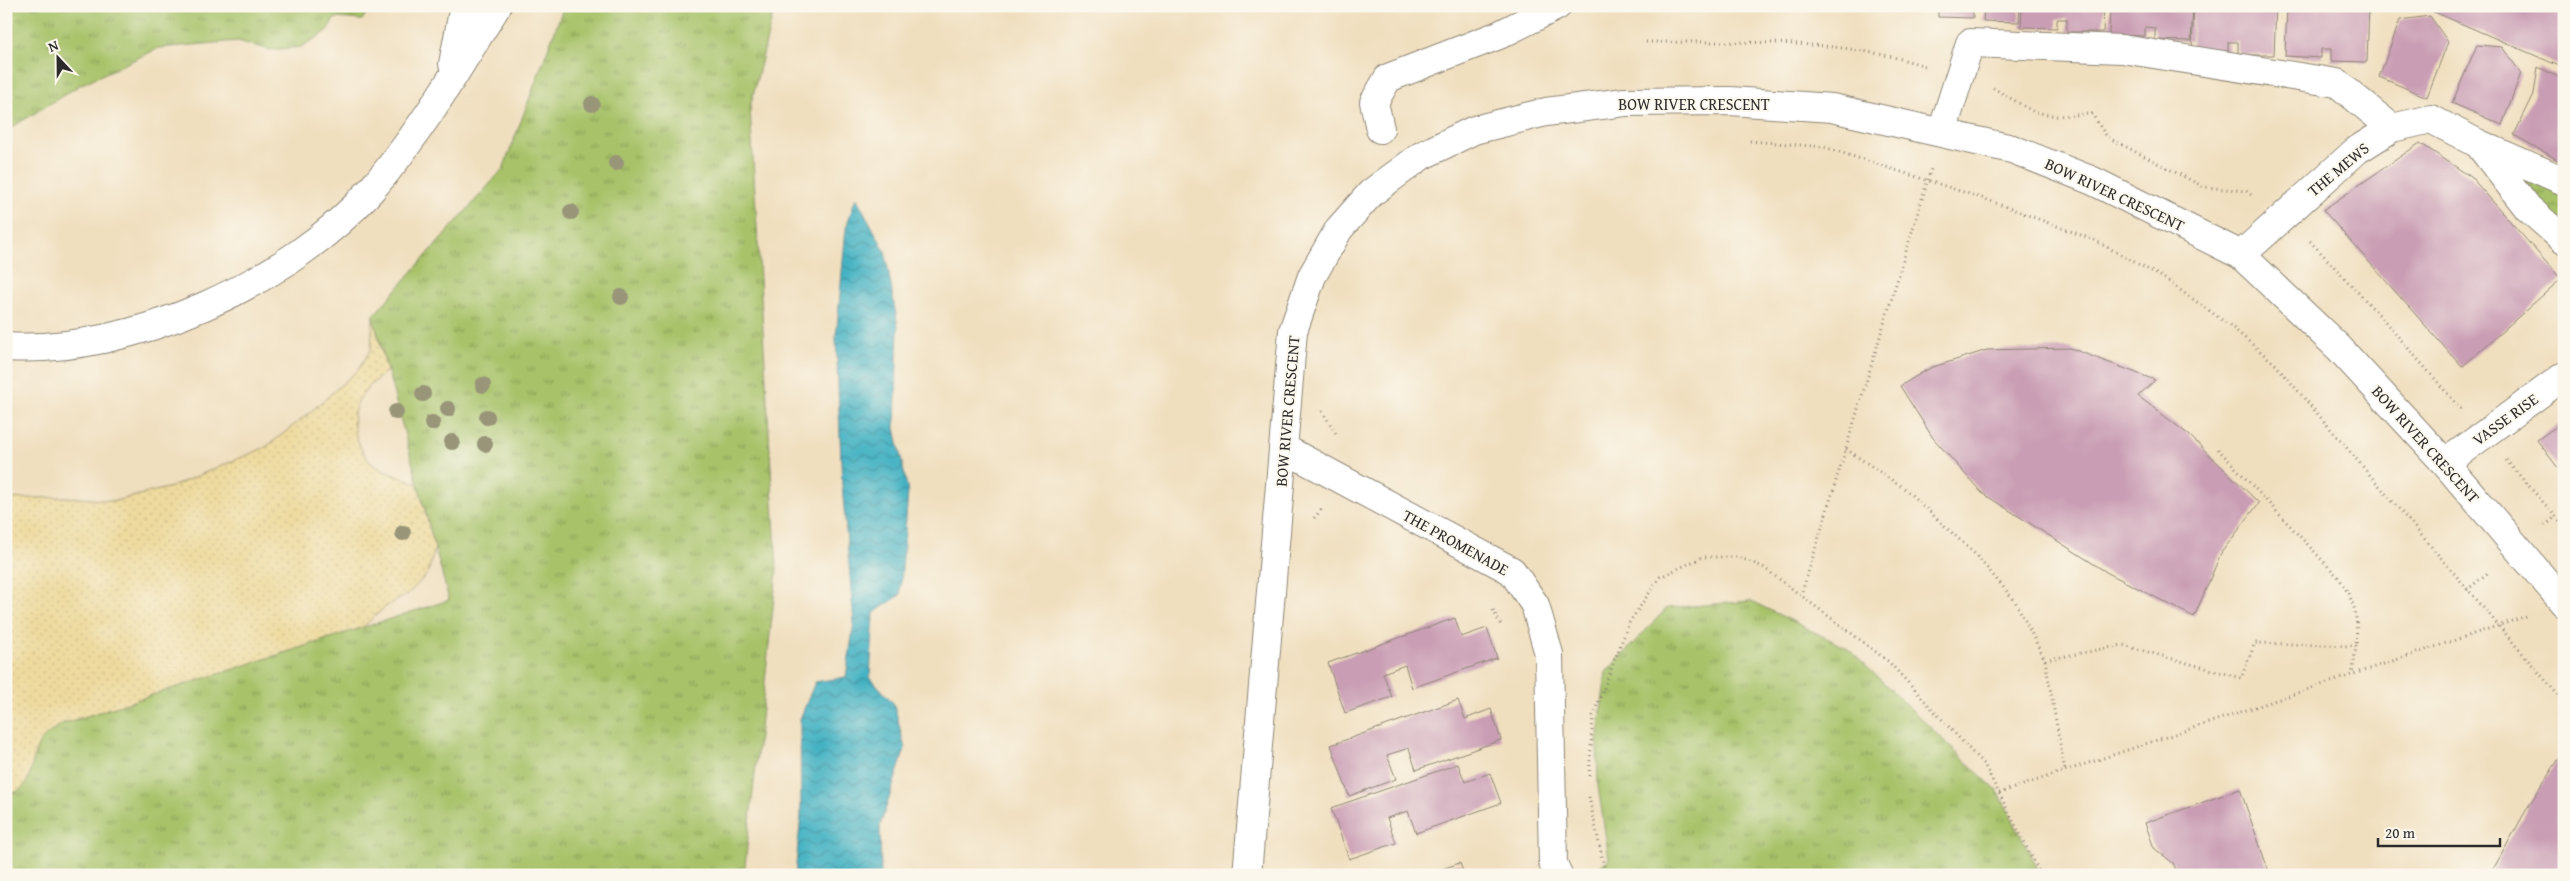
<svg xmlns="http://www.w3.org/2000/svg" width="2570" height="881" font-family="'Gentium Book Plus',serif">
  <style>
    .sand { fill: url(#sand-dots); stroke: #8c8264 }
    .park { fill: url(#park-tufts); stroke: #69764a }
    .water { fill: url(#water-waves); stroke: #386e77 }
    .building { fill: #c99db4 }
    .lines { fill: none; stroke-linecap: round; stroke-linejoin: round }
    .minor-casing { stroke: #8e8575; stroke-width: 30 }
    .path { stroke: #8e8575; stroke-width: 3; stroke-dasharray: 1 4; stroke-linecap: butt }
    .minor { stroke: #fff; stroke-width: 28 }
    .tree { fill: #989578 }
    .labels { text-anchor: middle; stroke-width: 4; stroke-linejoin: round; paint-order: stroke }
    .street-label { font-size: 16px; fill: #2b2b2b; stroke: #fbf7ec }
  </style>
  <defs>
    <pattern id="sand-dots" width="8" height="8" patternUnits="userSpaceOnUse" patternTransform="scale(1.25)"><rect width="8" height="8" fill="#eeda9e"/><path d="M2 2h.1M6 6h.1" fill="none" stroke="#cb8" stroke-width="1.8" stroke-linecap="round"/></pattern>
    <pattern id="park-tufts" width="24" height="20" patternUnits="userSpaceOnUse" patternTransform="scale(1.25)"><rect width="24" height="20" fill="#a7c269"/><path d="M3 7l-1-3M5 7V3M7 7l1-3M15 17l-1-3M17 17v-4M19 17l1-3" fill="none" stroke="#889e57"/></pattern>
    <pattern id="water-waves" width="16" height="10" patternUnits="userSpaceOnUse" patternTransform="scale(1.25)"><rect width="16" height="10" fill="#45b2c3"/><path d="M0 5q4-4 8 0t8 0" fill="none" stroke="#3a919f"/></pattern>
  </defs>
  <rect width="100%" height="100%" fill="#fbf7ec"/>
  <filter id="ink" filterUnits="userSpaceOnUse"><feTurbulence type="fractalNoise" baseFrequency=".02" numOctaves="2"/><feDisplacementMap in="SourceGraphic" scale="10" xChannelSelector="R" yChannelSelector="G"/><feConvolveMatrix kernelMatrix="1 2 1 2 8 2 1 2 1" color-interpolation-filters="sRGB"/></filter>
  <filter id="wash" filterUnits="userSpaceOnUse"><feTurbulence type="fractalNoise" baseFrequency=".0096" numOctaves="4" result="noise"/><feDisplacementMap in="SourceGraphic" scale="20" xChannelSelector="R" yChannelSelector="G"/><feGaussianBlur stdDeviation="1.12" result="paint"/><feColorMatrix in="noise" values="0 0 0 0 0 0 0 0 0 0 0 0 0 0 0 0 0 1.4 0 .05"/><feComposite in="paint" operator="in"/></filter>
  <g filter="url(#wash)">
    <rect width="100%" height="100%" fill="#f0dfbf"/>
    <!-- sand -->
    <path class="sand" d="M373,316L387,371C363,391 345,407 358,441C362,451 367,461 375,466C388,475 404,477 418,484L435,548L428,573L408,594L385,607L362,628L62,724L33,765L32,775L23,789L6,797V499L66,497L115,501L171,487L266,447L307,415L358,370L371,349Z"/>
    <!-- park -->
    <path class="park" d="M6,6H382L369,9L362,20L335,18L326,32L301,47L270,50L238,41L159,48L80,85L6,131Z
      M564,6H775L750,107L777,570L744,875H6V794C36,792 28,761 40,742C45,735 55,729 62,724L449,600L373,316L503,169Z
      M2477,143L2564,181V240Z
      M1751,601L1847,648L1999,793L2041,875H1588L1609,859L1598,786L1597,743L1606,672L1667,608Z"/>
    <!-- water -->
    <path class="water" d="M856,197L885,251L898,327L895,428L908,492L900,595L874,613L870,677L894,704L905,749L880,826L881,875H795L801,814L800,719L815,682L846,677L854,623L842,485L836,338L846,228Z"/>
    <g id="blocks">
      <!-- building -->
      <path class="building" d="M1938,6H2020L2019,22L1983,21L1984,9H1973V18L1938,17Z
        M2022,6H2104L2103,32H2067V19H2057V28L2021,27Z
        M2110,6H2193L2191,41L2155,40V28L2145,27V36L2109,35Z
        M2194,6H2276L2274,55H2238V42H2228V51L2192,50Z
        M2287,6H2369L2367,62L2331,61V49H2321V58L2285,56Z
        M2420,6H2564V68L2467,26Z
        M2430,16L2448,42L2427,97L2379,77L2400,20Z
        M2477,45L2502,47L2521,73L2502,125L2452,103Z
        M2538,67L2564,80V153L2560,161L2514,135L2534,94Z
        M2420,143L2471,177L2561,279L2462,367L2323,210Z
        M2070,348L2155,380L2138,396L2188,434L2259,503L2221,553L2194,617L2108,573L1982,493L1933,438L1900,386L1930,368L1987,350Z
        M2564,421V476L2537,440Z
        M1455,618L1461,637L1487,628L1497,658L1412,688L1405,665L1383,673L1392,697L1345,713L1328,663Z
        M1458,700L1465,719L1491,709L1501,740L1416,770L1409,748L1387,755L1396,779L1349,796L1331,745Z
        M2562,754L2564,875H2490L2529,805Z
        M1458,764L1465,782L1490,773L1501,803L1416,833L1408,811L1387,818L1396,843L1349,859L1331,808Z
        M2240,789L2270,875H2178L2173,863L2154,848L2145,823Z
        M1460,863L1464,875H1427V874Z"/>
    </g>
  </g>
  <g filter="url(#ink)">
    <use href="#blocks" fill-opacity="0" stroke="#8e8575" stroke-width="1"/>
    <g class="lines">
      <!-- minor casing -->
      <g class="minor-casing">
        <path id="minor" d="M453,64L464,6
          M1380,129L1374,102L1388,78L1499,35L1557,6
          M1942,132L1970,43L2122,49L2337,83L2392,128
          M2480,146L2528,208L2564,240
          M2241,255L2357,150L2392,128L2431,119L2477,143L2564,181
          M6,347C130,355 290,282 371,190C420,134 457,69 497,6
          M1283,448L1512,571L1535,605L1549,654L1553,863L1558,875
          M2445,463L2564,376
          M1247,875L1293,331L1312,276L1339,229L1371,193L1421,156L1474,130L1546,112L1625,102L1730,101L1832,108L2012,149L2093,181L2241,255L2339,348L2445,463L2564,603"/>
      </g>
      <!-- path -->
      <path class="path" d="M1646,42C1739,43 1837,37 1925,66
        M1993,88L2034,112L2057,116L2092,114L2107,137L2204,187L2246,191L2254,197
        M1750,141L1824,147L1985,199L2094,240L2162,277L2232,327L2275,364L2564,702
        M2310,241L2382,318L2461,409
        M1322,411L1337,435
        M1846,449L1905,489L1976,555L2015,601L2045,660L2123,645L2241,678L2255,643L2356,646L2352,675
        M2218,449L2339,578C2356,604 2358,615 2356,646
        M2506,460L2564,526
        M1314,518L1323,508
        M2545,526L2555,517
        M2467,590L2490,571
        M1801,596L1932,166
        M1493,610L1502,627
        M2045,660L2065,771
        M1589,776L1593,716L1629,623L1660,577L1703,557H1738L1763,567L1888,661L1985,766L2041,875
        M1999,793L2527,616
        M1589,797L1606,875"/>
      <!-- minor -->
      <use href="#minor" class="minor"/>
    </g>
    <!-- trees -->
    <g class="tree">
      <circle cx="592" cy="104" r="8"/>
      <circle cx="616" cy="163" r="8"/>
      <circle cx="571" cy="212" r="8"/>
      <circle cx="621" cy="297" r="8"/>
      <circle cx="483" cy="385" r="8"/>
      <circle cx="423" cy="394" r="8"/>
      <circle cx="448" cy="409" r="8"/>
      <circle cx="396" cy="412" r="8"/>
      <circle cx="487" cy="417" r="8"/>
      <circle cx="432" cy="423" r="8"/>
      <circle cx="452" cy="442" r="8"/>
      <circle cx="485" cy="444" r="8"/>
      <circle cx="403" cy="533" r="8"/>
    </g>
  </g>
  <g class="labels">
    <!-- street labels -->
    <g class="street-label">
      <text x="1694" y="110">BOW RIVER CRESCENT</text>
      <text transform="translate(2338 169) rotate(-40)" y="6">THE MEWS</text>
      <text transform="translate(2115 194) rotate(25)" y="6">BOW RIVER CRESCENT</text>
      <text transform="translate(1287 411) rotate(-85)" y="6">BOW RIVER CRESCENT</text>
      <text transform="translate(2505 419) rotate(-36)" y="6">VASSE RISE</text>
      <text transform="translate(2426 444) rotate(48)" y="6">BOW RIVER CRESCENT</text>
      <text transform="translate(1456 542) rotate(29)" y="6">THE PROMENADE</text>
    </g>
  </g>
  <!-- margin -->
  <rect width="2570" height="881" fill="none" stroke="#fbf7ec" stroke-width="25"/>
  <!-- north arrow -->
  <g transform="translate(58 58) rotate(338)" stroke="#fbf7ec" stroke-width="4" paint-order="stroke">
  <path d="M0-4L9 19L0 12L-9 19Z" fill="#2b2b2b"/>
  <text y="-8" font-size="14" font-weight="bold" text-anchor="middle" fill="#2b2b2b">N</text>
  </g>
  <!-- scale -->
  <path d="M2378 838v8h122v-8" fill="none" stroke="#2b2b2b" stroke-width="2.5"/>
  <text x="2385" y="838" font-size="15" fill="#2b2b2b" stroke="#fbf7ec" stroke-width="4" paint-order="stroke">20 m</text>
</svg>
